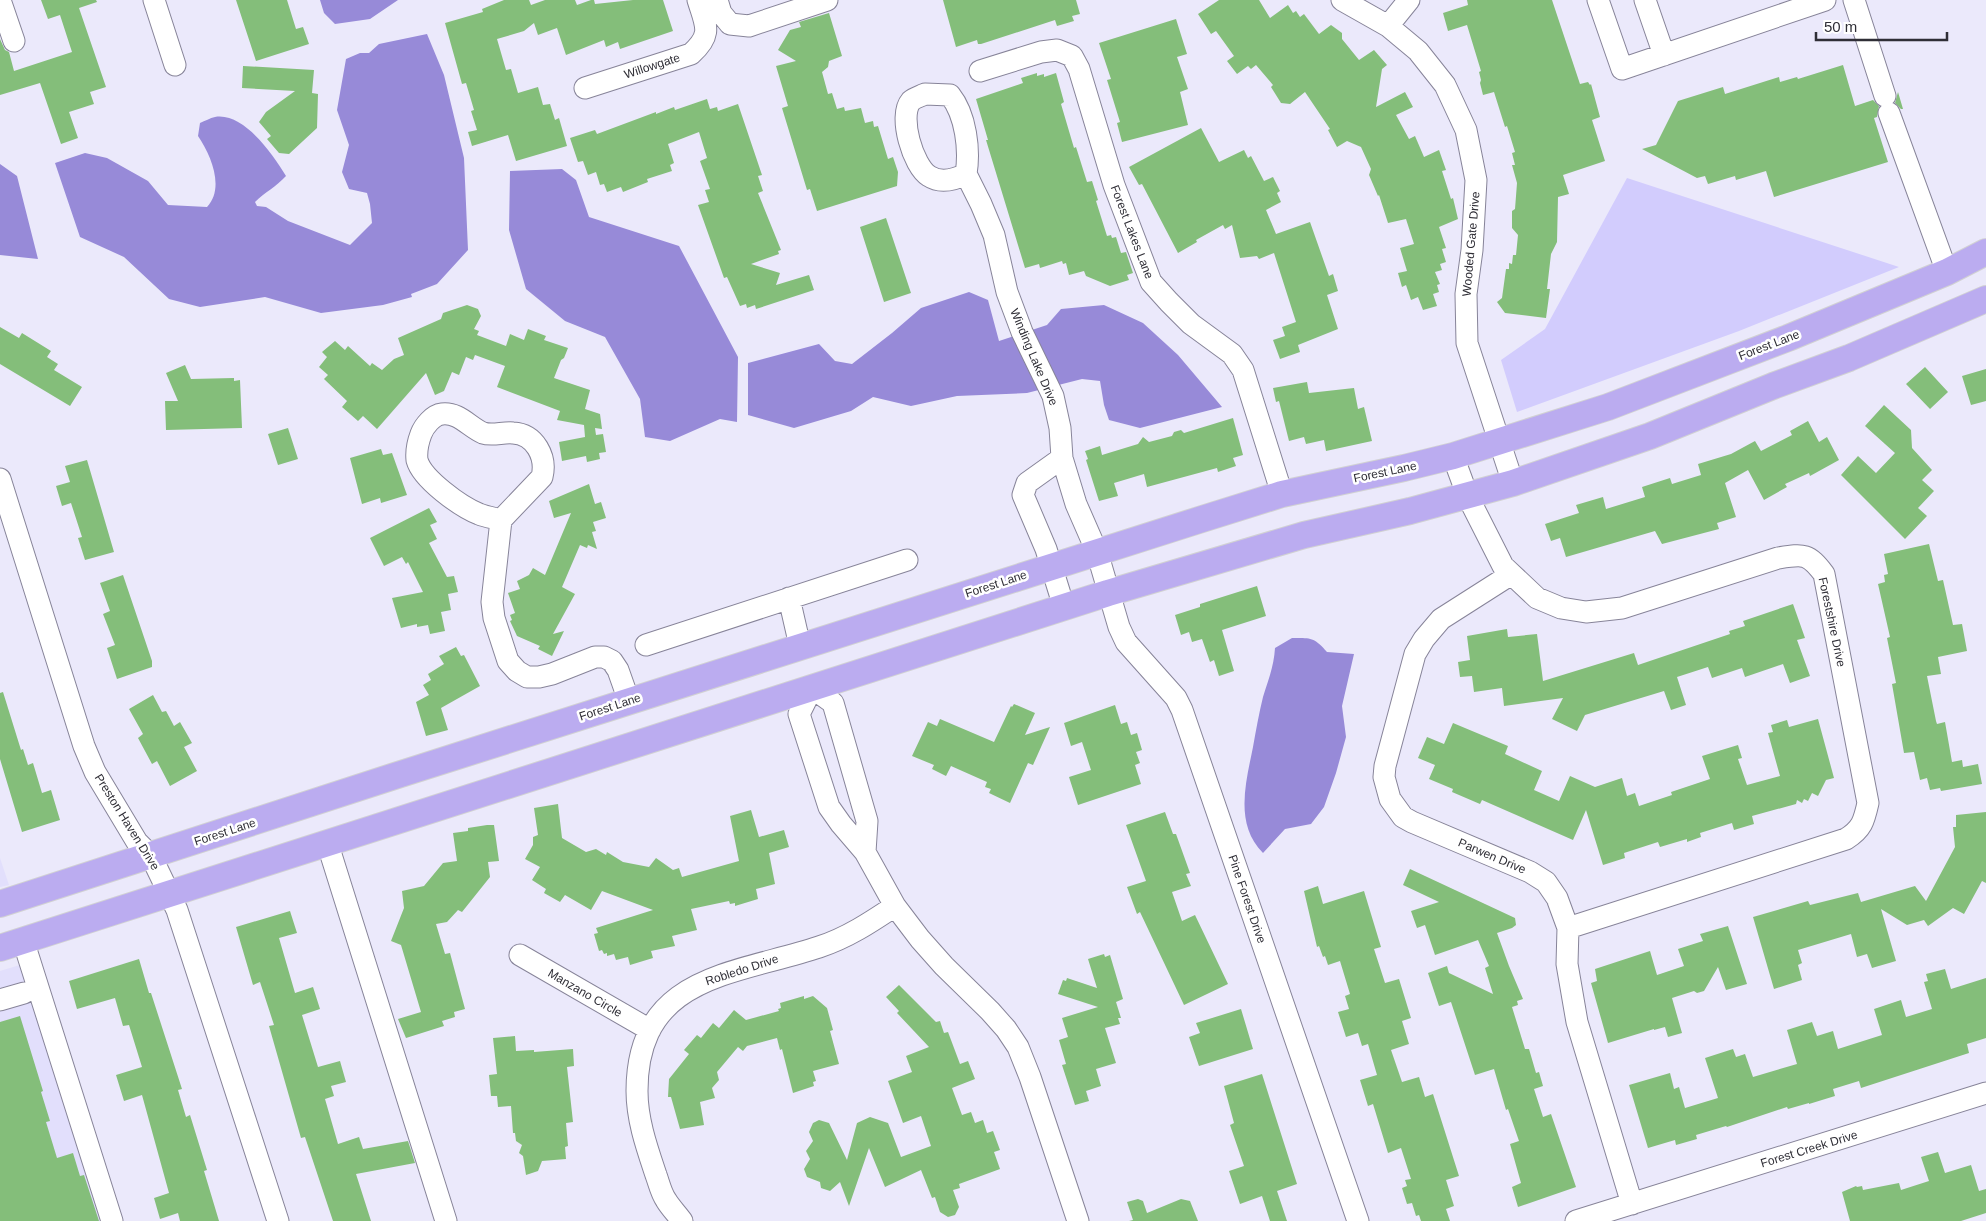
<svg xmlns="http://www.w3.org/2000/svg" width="1986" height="1221" font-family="Helvetica,sans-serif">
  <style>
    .built { fill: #e2dffc }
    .green { fill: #d2ccfd }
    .water { fill: #978ad8 }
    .building { fill: #84be7a }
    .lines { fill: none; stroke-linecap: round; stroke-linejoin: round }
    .minor-casing { stroke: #878499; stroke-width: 23 }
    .major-casing { stroke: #d1d1d3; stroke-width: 28 }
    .minor { stroke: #fff; stroke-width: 21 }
    .major { stroke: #bbacf0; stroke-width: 26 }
    .labels { text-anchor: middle; stroke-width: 5; stroke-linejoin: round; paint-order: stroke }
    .street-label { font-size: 12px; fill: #2f2e36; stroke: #fff }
  </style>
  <rect width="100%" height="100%" fill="#ebe9fb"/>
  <!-- built -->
  <path class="built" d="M0,858L9,885L0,887Z
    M23,964L104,1221H0V971Z"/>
  <!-- green -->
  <path class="green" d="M1627,178L1899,267L1739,331L1517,412L1501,360L1545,329Z"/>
  <!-- water -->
  <path class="water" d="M320,0H398L370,19L335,24L324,13Z
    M427,34L444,75L464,158L468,250L437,284L411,294L412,297L383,305L321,313L265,297L200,307L169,299L124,257L80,237L55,163L85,153L107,158L148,181L168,205L207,207C225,188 211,155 198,136L200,123C205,121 210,118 215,117C244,112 273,155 286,176C276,187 265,192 255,202L257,206L266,207L288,221L350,245L372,223L370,204L367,193L349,189L342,172L349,145L337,110L346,59L360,53H369L379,44Z
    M0,164L17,176L38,259L0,255Z
    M562,169L576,180L589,217L679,246L738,357L737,422L720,419L670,441L645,437L640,399L605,337L565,321L526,289L509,230L510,171Z
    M969,292L988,300L999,341L1047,325L1061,309L1104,305L1143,323L1178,355L1222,407L1140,428L1109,420L1104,405L1100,381L1082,379L1027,393L957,396L911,406L873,397L851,411L794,428L748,415V363L819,344L835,361L852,364L892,333L921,308Z
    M1292,638C1311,638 1314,637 1327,652L1354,654L1342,706L1346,737L1336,773L1324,807L1311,824L1285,829L1263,853C1234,824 1246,782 1253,747C1256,730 1259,713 1263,697C1268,681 1274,666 1275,648Z"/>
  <!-- building -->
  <path class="building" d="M41,0H96L97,2L79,8L106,87L90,92L94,104L69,112L78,138L61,144L40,83L0,95V39L5,50L9,52L14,71L72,52L60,15L48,19Z
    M236,0H287L296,29L303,27L309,44L256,61Z
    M504,0H529L531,5L545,0H575L577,5L591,0H594L595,4L633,0H663L673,31L620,49L618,42L606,47L604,40L566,55L557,28L538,35L534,23L524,31L497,39L506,70L511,69L518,93L538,87L543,105L550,104L555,120L559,118L567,146L516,161L508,135L472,146L468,132L477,130L471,111L474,110L466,83L462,84L445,23L483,12L482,9Z
    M943,0H1076L1080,14L1072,16L1074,21L1057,26L1055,20L981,44H978L977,40L956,47Z
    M1219,0H1259L1270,18L1288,5L1293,13L1296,11L1300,17L1304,14L1319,34L1331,25L1342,33V39L1359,60L1374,50L1387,65L1382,69L1376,107L1405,92L1413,107L1396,115L1409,139L1415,136L1424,157L1439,150L1446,170L1442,171L1451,199L1453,198L1458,219L1439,227L1446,248L1442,249L1446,262L1440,264L1442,270L1435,272L1440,284L1437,285L1439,292L1433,294L1437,306L1423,310L1418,297L1411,300L1406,285L1402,287L1398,273L1407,271L1400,248L1414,244L1406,219L1388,223L1379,195L1378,196L1369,175L1371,169L1361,147L1347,141L1337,147L1328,130L1330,129L1305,92L1290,104L1281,103L1271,87L1273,85L1256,65L1251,69L1248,66L1237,74L1227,61L1234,56L1216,31L1211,34L1198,14Z
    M1467,0H1552L1580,84L1588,82L1590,85L1591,84L1600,117L1592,120L1605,161L1563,175L1569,194L1558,197L1557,242L1551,254L1547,289H1550L1546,318L1505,313L1497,302L1502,298L1506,269H1509V263L1512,264L1513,255H1516L1518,235L1512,228V211L1515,209L1517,183L1512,165H1515L1512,153L1515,152L1507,126L1505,127L1494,92L1483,95L1480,83L1481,80L1479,72L1481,71L1467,25L1448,31L1443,13L1468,5Z
    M829,13L842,56L829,61L828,67L822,72L828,94L832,93L837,109L844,107L845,111L861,108L865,123L873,121L874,127L878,126L888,159L893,157L898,172L897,186L817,211L810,189L807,190L782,108L788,106L776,66L796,61L778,50L790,30L801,27L799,22Z
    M1176,19L1187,54L1177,57L1188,89L1180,92L1188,125L1122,142L1117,123L1120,122L1107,80L1111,79L1099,43Z
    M1843,65L1855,106L1873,100L1879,106L1877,117L1874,118L1888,162L1774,197L1766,171L1736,180L1735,176L1708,184L1705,176L1697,178L1642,149L1656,145L1678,101L1723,87L1725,94L1779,77L1780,82L1797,77L1798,79Z
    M243,66L314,70L312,93L318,94L317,128L289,154L279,153L267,139L271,136L259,122L266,112L295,91L242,88Z
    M1037,73V76L1044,74V77L1056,73L1064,102L1061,104L1074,148L1076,147L1087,182L1092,181L1098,200L1096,201L1107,236L1111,235L1112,238L1116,237L1121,253L1126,252L1133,273L1127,275L1129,280L1110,286L1086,276L1084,271L1069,275L1066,263L1063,264L1062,261L1040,268L1039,264L1025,268L986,140H988L976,99L1023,83L1021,78Z
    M1898,92L1903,109H1901L1895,103Z
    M707,99L710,109L717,107L718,111L738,104L762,175L758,176L763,191L758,193L781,250L778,251L779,254L751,264L780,273L776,285L809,275L814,290L756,309L755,305L747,308L746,304L740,306L727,277L724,278L698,205L709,202L705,190L710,189L700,161L707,158L699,132L668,144L674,163L670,165L672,171L647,179L648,182L623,192L621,187L607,192L604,184L600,185L596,172L588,175L583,161L578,162L570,138L595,130L597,134L656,112V114L674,107L675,110Z
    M1201,128L1219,162L1244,150L1248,158L1251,156L1264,181L1273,177L1280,191L1277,193L1281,202L1266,210L1276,234L1310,222L1329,276L1333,274L1338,291L1327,295L1338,329L1298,345L1300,352L1280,359L1273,340L1285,336L1282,327L1296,322L1274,253L1259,259L1257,256L1240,258L1232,225L1225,229L1223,225L1196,240L1197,242L1178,253L1142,184L1139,185L1129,167Z
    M886,218L911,293L884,302L860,227Z
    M467,305L478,309L481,316L474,329L479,331L477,335L506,346L510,334L524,340L528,329L546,336L544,340L568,348L564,358L561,360L554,378L590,390L585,409L600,414L602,429L595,428L596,435L603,434L606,452L599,453L600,459L587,462L586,456L562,461L559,442L585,437L584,425L557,420L560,411L497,387L505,366L475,355L473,360L466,357L459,375L452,372L444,391L435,395L426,373L377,429L363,416L358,421L342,407L347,401L324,379L328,375L319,367L327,357L322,352L335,341L345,350L348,346L370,366L372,363L382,370L394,359L404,355L398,338L441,319L443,313Z
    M0,327L19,338L22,333L51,351L47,357L58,364L54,370L82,387L70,406L0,364Z
    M185,365L191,379L234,378V381L240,380L242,428L166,430L165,401H178L166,373Z
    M1925,367L1948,392L1930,409L1906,384Z
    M1986,369V401L1971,405L1962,376Z
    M1307,382L1309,393L1354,388L1358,409L1364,407L1372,441L1326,451L1324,440L1306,444L1304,437L1289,441L1279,401L1276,402L1273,388Z
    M1884,405L1911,430L1912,448L1932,470L1922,480L1934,491L1918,508L1927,516L1905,539L1841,475L1858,456L1876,473L1895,453L1865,426Z
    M1233,418L1243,455L1233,458L1236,466L1218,472L1217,468L1147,487L1144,474L1114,483L1118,496L1099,501L1086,460L1088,459L1085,451L1100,446L1102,455L1138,444L1143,437L1149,442L1172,436L1174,432L1181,430L1184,433Z
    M1808,421L1819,442L1827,437L1839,460L1810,476L1809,473L1785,484L1787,487L1764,500L1748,470L1725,483L1736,517L1717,523L1719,529L1662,544L1655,531L1566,557L1560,538L1551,541L1545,524L1579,513L1576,505L1603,497L1606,509L1645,497L1642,487L1670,478L1672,484L1701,475L1698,464L1731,454L1755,441L1761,451L1792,435L1790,431Z
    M288,428L298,459L278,465L268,434Z
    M381,449L383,455L392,453L407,495L381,503L380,498L362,504L350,458Z
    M87,460L114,552L85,560L78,538L82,537L71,503L62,506L56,486L70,482L65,466Z
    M589,484L595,504L601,502L606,518L593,522L596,531L592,532L597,549L588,545L587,548L580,545L562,587L575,594L553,634L564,631L552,656L538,649L540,646L517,636L510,621L512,620L510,615L515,613L508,593L520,589L517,581L529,575L533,568L545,575L571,513L554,518L549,501Z
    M429,508L437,522L430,525L437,539L429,543L447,577L454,576L458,592L448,594L451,610L441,612L445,631L430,634L428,625L417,627V624L401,628L392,598L423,592L408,562L406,564L402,557L384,566L370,538Z
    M1929,544L1938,581L1943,580L1953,625L1962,624L1967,651L1938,657L1941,674L1927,676L1936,721L1937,724L1945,722L1952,762L1962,760L1963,767L1978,764L1982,784L1941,791L1940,788L1930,790L1927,778L1920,780L1914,752L1904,753L1892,684L1896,683L1887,638L1890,637L1878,584L1885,582L1884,575L1888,574L1884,554Z
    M123,575L152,661V667L117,679L107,648L115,645L103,614L110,611L100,583Z
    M1257,586L1266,616L1222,630L1234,671L1219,676L1214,660L1210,662L1202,639L1192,642L1189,632L1181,635L1175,615L1200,607V604Z
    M1793,604L1805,638L1797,640L1810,676L1790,683L1783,664L1745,677L1742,668L1712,678L1708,667L1677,677L1686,705L1671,710L1664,691L1585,715L1577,731L1552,719L1563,698L1504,706L1502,688L1474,692L1472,676L1460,677L1458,662L1470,660L1467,636L1507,629L1508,637L1537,634L1543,681L1634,653L1638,665L1730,634L1729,631L1745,626L1743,621Z
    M456,647L461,656L464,655L480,686L441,708L448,730L426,736L416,702L429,695L423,685L431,680L428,674L444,664L439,656Z
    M3,692L21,750L23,749L28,765L33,763L42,793L51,790L60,820L22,832L0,759V693Z
    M153,695L162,712L166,711L174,726L180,722L192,743L184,747L197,771L170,786L157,761L152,764L138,738L143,734L129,709Z
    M1014,704L1035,713L1025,735L1050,727L1033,765L1028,763L1010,803L989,793L991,789L985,787L987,782L951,766L946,776L932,769L934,765L912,756L928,722L937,726L940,719L994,742L1011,706L1012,707Z
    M1115,705L1121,724L1127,722L1131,735L1137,733L1142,750L1136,752L1140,763L1135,765L1141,784L1078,805L1069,777L1091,770L1082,742L1071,746L1064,723Z
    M1818,719L1834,778L1826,780L1818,796L1812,793L1808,801L1804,799L1802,803L1797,800L1796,804L1752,816L1754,824L1734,830L1732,823L1700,833L1701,837L1687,842V839L1660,847L1658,842L1624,853L1625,858L1603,865L1586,810L1573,840L1482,800L1480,804L1452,792L1453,789L1429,779L1435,765L1418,758L1427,737L1444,744L1453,723L1508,746L1505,754L1542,771L1534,790L1559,801L1570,776L1595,787L1622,778L1627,796L1635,793L1639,806L1672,795L1671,792L1710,779L1702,756L1738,745L1742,758L1738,759L1747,785L1780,776L1768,733L1773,732L1771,725L1787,720L1789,727Z
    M558,804L562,838L586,852L596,849L606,855L607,852L623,862L649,867L656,858L673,870L679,868L682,877L739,861L730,816L751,810L759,837L784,830L789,847L769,853L775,884L756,889L758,899L735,906V903L730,904L729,901L691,909L697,930L672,936L675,946L651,951L653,958L630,965L628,957L616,960L614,954L607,956V953L604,954L602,950L599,951L594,934L598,933L596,928L653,910L602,891L591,910L565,895L560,902L544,893L546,889L532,880L540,867L525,859L533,845V837L538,835L534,808Z
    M1165,812L1173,834H1176L1190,873L1186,874L1191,886L1172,892L1182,921L1195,915L1228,984L1184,1005L1140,912L1137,914L1127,887L1146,881L1126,825Z
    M1986,812V883L1982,881L1964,914L1953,908L1928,926L1924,920L1907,925L1881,909L1896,961L1872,968L1867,954L1857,957L1851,934L1798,950L1802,963L1798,965L1802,980L1774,989L1753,917L1808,901L1810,905L1858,893L1861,902L1915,886L1926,901L1955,847L1953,827H1956V815Z
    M487,825H494L499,861L488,862L490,877L462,912L458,910L447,922L436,924L445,954L450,953L465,1009L454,1012L455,1017L442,1021L444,1026L406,1038L398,1019L421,1012L401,945L391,941L404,908L402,891L424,886L443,863L457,861L453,833L468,831V828Z
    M1410,869L1515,918L1516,925L1512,928L1497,933L1509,966L1523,999L1517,1001L1518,1005L1512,1007L1525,1049H1529L1536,1073L1539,1072L1543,1086L1534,1089L1543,1117L1551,1114L1576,1187L1518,1207L1512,1187L1521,1183L1510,1144L1519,1141L1508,1109L1506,1110L1494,1069L1475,1075L1451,1002L1439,1006L1428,973L1447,966L1449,973L1493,994L1485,968L1489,966L1478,940L1435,955L1425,925L1417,928L1411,911L1439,902L1403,885Z
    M1318,886L1323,904L1364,891L1381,947L1374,949L1385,983L1399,979L1411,1018L1402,1021L1409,1044L1391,1050L1402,1082L1419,1077L1425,1097L1433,1094L1459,1176L1446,1180L1454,1206L1446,1209L1450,1221H1421L1419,1215L1416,1216L1412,1203L1407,1204L1402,1188L1407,1186L1405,1180L1411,1179L1401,1148L1388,1153L1373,1104L1368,1106L1360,1080L1377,1075L1368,1044L1362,1046L1358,1033L1346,1037L1338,1012L1349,1009L1345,996L1350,994L1340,961L1328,965L1325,956L1323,957L1319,946L1317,947L1304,891Z
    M290,911L297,933L279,938L295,993L313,987L320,1009L302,1015L318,1067L340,1061L346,1082L331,1086L334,1096L325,1099L338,1144L359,1137L363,1149L408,1141L415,1163L356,1174L371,1221H333L305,1137L301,1138L269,1026L274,1025L260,982L253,985L236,927Z
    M1728,926L1747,984L1726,990L1718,967L1704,991L1697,993L1694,991L1672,998L1682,1033L1668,1037L1665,1027L1654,1030V1029L1608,1043L1591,983L1597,981L1595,969L1650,951L1657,975L1684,966L1678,949L1703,941L1700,934Z
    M1104,954L1105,957L1110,955L1123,999L1116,1002L1121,1018H1118L1120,1024L1105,1028L1116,1063L1096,1069L1101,1086L1086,1091L1089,1101L1075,1105L1062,1065L1066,1064L1059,1040L1068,1037L1062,1018L1098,1007L1058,994L1063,980L1066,981L1067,978L1097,988L1088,959Z
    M139,959L149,993H151L182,1089L178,1090L186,1117L190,1115L207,1170L204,1171L219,1221H180L178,1213L160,1219L154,1198L169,1193L142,1095L124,1101L116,1075L142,1067L129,1025L123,1026L115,998L77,1009L69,981Z
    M1945,969L1951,989L1986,978V1038L1967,1044L1969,1053L1861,1088L1859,1081L1833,1089L1835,1096L1809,1104V1103L1788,1109L1787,1107L1727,1127L1726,1126L1696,1135L1697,1139L1676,1145L1675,1140L1648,1148L1629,1085L1670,1073L1674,1089L1679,1087L1685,1108L1718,1098L1705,1058L1733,1049L1736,1057L1745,1054L1753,1077L1797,1064L1787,1030L1812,1022L1817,1036L1833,1031L1838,1049L1882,1035L1874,1009L1901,1000L1906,1017L1932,1009L1924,982L1928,981L1926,974Z
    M899,985L936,1022L940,1021L944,1033L948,1032L960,1064L968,1061L975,1079L952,1088L962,1115L971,1112L975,1123L983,1120L987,1133L993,1131L1000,1150L994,1152L1000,1169L959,1184L960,1188L953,1190L959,1207L955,1215L948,1217L940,1212L935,1197L932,1198L921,1170L885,1187L869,1148L849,1206L840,1182L830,1191L821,1188L820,1182L807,1177L804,1169L810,1159L806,1151L813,1141L809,1132L813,1123L819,1120L829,1123L847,1160L857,1123L870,1117L888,1123L901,1157L931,1146L921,1116L903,1123L888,1081L912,1072L906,1056L929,1047L897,1013L899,1011L886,997Z
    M804,996V999L813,996L827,1008L833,1030L830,1031L839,1064L813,1071L816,1081L813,1082L814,1086L793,1093L782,1049L780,1050L777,1038L747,1046L743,1051L738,1047L717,1072L719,1080L712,1088L715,1098L700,1102L704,1125L680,1129L671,1097H668L669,1079L689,1054L684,1050L697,1035L701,1038L713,1023L719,1028L734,1010L746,1020L779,1011L778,1009L781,1008L780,1003Z
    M1241,1009L1253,1049L1199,1066L1189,1037L1200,1033L1196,1023Z
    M20,1016L43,1091L41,1092L50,1121L46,1122L57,1158L73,1153L80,1176L84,1175L99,1221H0V1022Z
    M515,1036L516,1051L534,1050V1052L573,1049L574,1066L567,1067L573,1122L566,1123L568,1146L565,1147L566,1159L542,1161L538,1171L526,1175L523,1156L519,1153L522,1145L516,1141L515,1133H513L511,1106L498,1107L497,1096H491L489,1075L497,1074L493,1038Z
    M1262,1074L1297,1184L1277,1191L1287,1221H1270L1262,1196L1240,1204L1229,1171L1244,1166L1230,1125L1234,1123L1224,1086Z
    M1938,1152L1945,1173L1971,1165L1979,1191L1986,1189V1213L1961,1221H1850L1842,1192L1856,1186L1857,1187L1862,1186L1863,1190L1899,1183L1901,1190L1929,1181L1921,1157Z
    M1138,1199L1143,1201L1147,1213L1181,1199L1190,1201L1198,1221H1129L1133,1220L1127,1202Z"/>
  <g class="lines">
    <!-- minor casing -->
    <g class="minor-casing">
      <path id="minor" d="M0,0L14,41
        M154,0L175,65
        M717,0L721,13L730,24L749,26L827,0
        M1342,0L1388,26L1418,51L1445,85L1466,130L1476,180L1472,250L1466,294L1467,343L1513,483
        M1598,0L1622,69L1825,0
        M1645,0L1664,55
        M1854,0L1885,96
        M1388,26L1409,0
        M980,71L1041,52L1057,50L1072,56L1079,69L1114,185L1151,282L1169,302L1191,324L1232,354L1243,370L1282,494
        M585,88L691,54C713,34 706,26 698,0
        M925,94L950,95C966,115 970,150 966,174C954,180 941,184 929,176C913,166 898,116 911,101C914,98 921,96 925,94Z
        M1889,113L1947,272
        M966,174L981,204L994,235L1007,292L1022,332L1053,396L1060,428L1062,458L1076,504L1097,552L1119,627L1126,642L1176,698L1182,710L1358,1221
        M1453,456L1468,497L1503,566L1537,598L1561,608L1586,612L1622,608L1778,558C1804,554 1808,553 1824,574L1868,803C1864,821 1862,829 1846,839L1568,928
        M1062,458L1027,483L1023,495L1046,549L1064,607
        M0,479L84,746L95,772L137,842L151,856L177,910L278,1221
        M501,520L542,477C547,457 535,434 513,433C503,432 492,436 483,433C469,427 459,412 442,414C433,415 424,426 421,434C418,442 416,451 417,460C422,479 461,507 479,514C486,517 494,518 501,520L492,602L494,618L508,661L517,671L527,677H539L552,674L595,657H604L612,661L618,670L629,701
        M1510,575L1441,619L1424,639L1415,654L1385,766L1384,777L1390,799L1403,817L1412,822L1530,872L1546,882L1557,898L1568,928L1567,964L1577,1022L1632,1204
        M789,598L800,646
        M646,645L907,560
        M327,842L446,1221
        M865,852L867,821L833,703L812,688L799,714L829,807L841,824L865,852L895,906L920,939L944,966L990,1011L1006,1029L1018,1047L1030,1077L1078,1221
        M23,940L112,1221
        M520,955L650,1030
        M0,1000L24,993
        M682,1221C677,1214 670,1207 666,1200C661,1193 659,1183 656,1175C647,1148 637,1120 637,1091C637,975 734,975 819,947C847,938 871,922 895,906
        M1576,1221L1986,1093"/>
    </g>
    <!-- major casing -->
    <g class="major-casing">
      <path id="major" d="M0,904L404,773L1199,520L1282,494L1404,468L1453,456L1608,407L1788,338L1947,272L1986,252
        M0,948L1108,593L1304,535L1410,511L1513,483L1650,436L1773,386L1849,358L1986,299"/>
    </g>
    <!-- minor -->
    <use href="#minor" class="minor"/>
    <!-- major -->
    <use href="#major" class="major"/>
  </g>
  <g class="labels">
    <!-- street labels -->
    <g class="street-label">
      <text transform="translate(652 66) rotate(-18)" y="4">Willowgate</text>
      <text transform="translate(1132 232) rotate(69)" y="4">Forest Lakes Lane</text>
      <text transform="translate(1471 244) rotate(-85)" y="4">Wooded Gate Drive</text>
      <text transform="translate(1769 345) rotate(-21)" y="4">Forest Lane</text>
      <text transform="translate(1034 357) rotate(67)" y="4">Winding Lake Drive</text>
      <text transform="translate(1385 472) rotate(-12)" y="4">Forest Lane</text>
      <text transform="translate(996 584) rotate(-18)" y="4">Forest Lane</text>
      <text transform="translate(1832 622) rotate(78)" y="4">Forestshire Drive</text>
      <text transform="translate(610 707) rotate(-18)" y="4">Forest Lane</text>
      <text transform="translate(127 822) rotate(58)" y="4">Preston Haven Drive</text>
      <text transform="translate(225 832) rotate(-18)" y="4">Forest Lane</text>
      <text transform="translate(1492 856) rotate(23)" y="4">Parwen Drive</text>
      <text transform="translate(1247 899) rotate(71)" y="4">Pine Forest Drive</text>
      <text transform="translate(742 970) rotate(-18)" y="4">Robledo Drive</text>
      <text transform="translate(585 993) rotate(30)" y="4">Manzano Circle</text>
      <text transform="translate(1809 1149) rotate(-17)" y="4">Forest Creek Drive</text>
    </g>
  </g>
  <!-- scale -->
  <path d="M1816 32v8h131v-8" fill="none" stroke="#2f2e36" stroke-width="2.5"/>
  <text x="1824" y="32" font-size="15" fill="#2f2e36" stroke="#ffffff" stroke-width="4" paint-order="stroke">50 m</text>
</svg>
